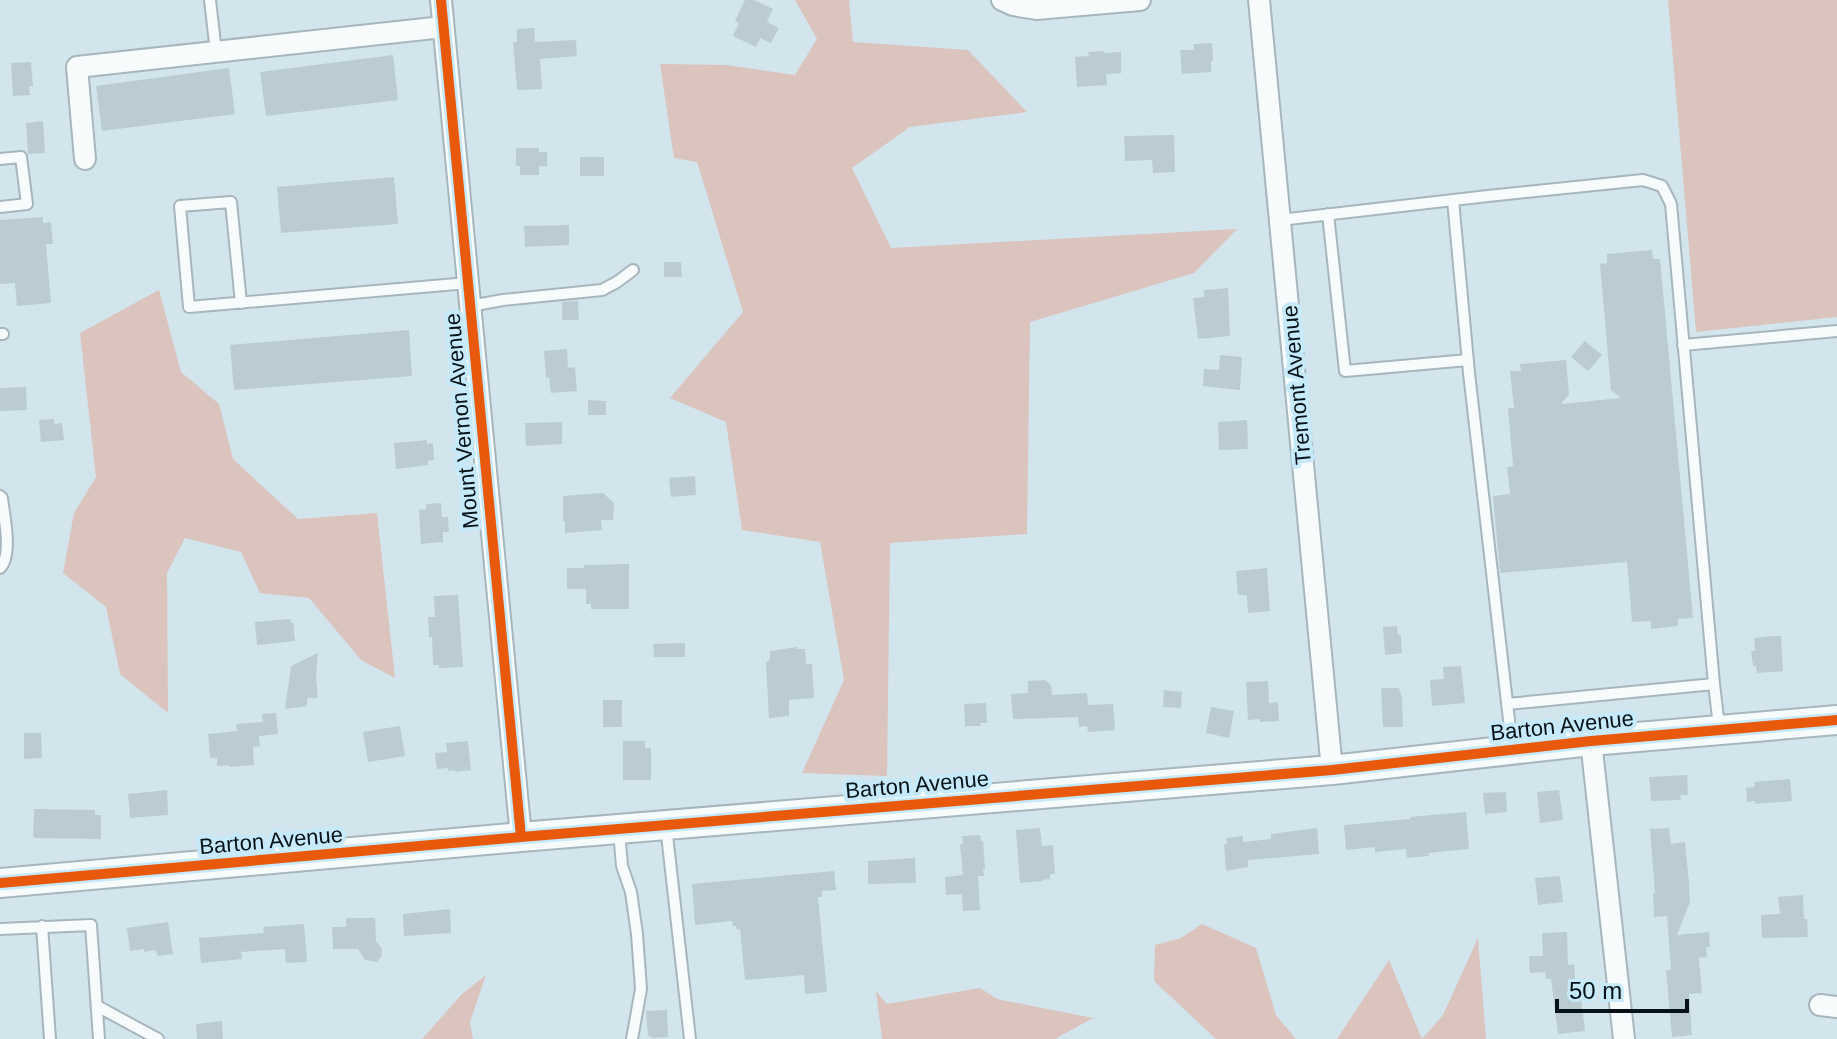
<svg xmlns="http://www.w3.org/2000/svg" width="1837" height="1039" font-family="Helvetica,sans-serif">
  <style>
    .green { fill: #dbc3be }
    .building { fill: #bbcbd2 }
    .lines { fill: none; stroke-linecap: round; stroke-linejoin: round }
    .lane-casing { stroke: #a7b6bc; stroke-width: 14 }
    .street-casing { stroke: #a7b6bc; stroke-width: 24 }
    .secondary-casing { stroke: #a7b6bc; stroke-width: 32 }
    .lane { stroke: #f8fbfc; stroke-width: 10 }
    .street { stroke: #f8fbfc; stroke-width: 20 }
    .secondary { stroke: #f8fbfc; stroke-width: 28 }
    .cycleway-casing { stroke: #c6eaf9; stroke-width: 15 }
    .cycleway { stroke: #e8590c; stroke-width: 10 }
    .labels { text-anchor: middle; stroke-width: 8; stroke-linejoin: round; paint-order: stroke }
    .street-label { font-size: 22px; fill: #061217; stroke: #c6eaf9 }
  </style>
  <rect width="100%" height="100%" fill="#d2e5ed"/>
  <!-- green -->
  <path class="green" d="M795,0H849L853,42L968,50L1027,112L910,127L852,168L891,248L1237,229L1194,273L1030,322L1027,534L890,543L887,776L802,773L844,680L820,542L742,530L726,422L670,398L743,312L697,162L674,158L660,64L727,65L795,75L817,39Z
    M1668,0H1837V317L1696,332Z
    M159,290L181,372L219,404L233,459L298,519L377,513L395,678L361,660L309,598L260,593L241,552L185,538L167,573L168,713L120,674L106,607L63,573L74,513L96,477L80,333Z
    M1202,924L1256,948L1276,1015L1296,1039H1216L1154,981L1155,945L1181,938Z
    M1478,938L1486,1039H1337L1389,960L1422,1039L1443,1015Z
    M486,975L470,1022L473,1039H422L462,994Z
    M980,988L997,999L1093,1018L1055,1039H882L876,991L887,1004Z"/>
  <!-- building -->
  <path class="building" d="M745,0H754L773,9L767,22L779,28L771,43L760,38L756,47L733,36L739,23L735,21Z
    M534,28L535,42L576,40L577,56L540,59L542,89L517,90L513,42H517V29Z
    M1212,43L1213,61H1211V72L1182,74L1180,50H1194V44Z
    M1104,51V53L1121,52V73L1106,74L1107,85L1077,87L1075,57L1089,56L1088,52Z
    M393,55L398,100L266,116L260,72Z
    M31,62L33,86H29L30,95L13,96L11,63Z
    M229,68L235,114L102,131L96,86Z
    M43,121L45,153L28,154L26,123Z
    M1174,135L1175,172L1153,173L1152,160L1125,161L1124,136Z
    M516,148H539V152H547V166H539V175H520V166H516Z
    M580,157H604V176H580Z
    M394,177L398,224L281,233L277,187Z
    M43,217V223L51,222L53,244H46L51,303L17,306L15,283L0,284V220Z
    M569,225V245L525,247L524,226Z
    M1652,250L1653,259H1660L1693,618L1678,619V626L1651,629V621L1632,622L1627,562L1500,573L1493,496L1510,494L1507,467L1513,466L1508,408H1514L1510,371H1521L1520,364L1566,360L1569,394L1561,404L1621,398L1611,390L1600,264L1607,263V254Z
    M664,262H681L682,277H664Z
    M1228,288L1230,336L1198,339L1193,298L1204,297V290Z
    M578,301L579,320H562V302Z
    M409,330L412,376L234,390L230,345Z
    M1585,341L1602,355L1588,371L1571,357Z
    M567,349L568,368L575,367L577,391L551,393L549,377L546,378L544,351Z
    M1220,355L1242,357L1240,390L1203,386L1204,369L1219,370Z
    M26,387L27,410L0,411V388Z
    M588,400L606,401V415H588Z
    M54,419V424L62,423L64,440L41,442L39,420Z
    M1247,420L1248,449L1219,450L1218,422Z
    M562,422V444L526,446L525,423Z
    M427,440V444L433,443L434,460L428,461V465L396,469L394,443Z
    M695,476L696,495L671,497L669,478Z
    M603,493L614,503L613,520H601L602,530L565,533V521H563V496Z
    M441,503L442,517H448L449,532H443V542L421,544L419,510L426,509V504Z
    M629,564V609H591V604H586V589H567V568H584V565Z
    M1267,568L1270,611L1248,613L1247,595H1238L1236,571Z
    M458,595L463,667L439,668V665H433L432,637H429L428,617H435L434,596Z
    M290,619L291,623L293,622L295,641L257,645L255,622Z
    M1397,626L1398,635H1401L1402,653L1385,655L1383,627Z
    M1774,636H1781L1783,671L1757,673L1756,666H1753L1751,651H1755L1754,638Z
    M685,643V657H654L653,644Z
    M797,647V649H805L806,664H812L814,698L789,700V716L769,718L766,662L770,660V651Z
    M318,653L316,677L318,698H307V706L285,709L291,666Z
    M1461,666L1465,703L1432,706L1430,680L1444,679L1443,667Z
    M1045,680L1051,685L1052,695L1087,693L1088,705L1113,704L1115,730L1088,732L1087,726L1079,727L1078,717L1013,719L1011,694L1028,693V681Z
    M1268,681L1269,703L1278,702L1279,721L1260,722V719L1248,720L1246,682Z
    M1381,688H1399L1402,698L1403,727H1383Z
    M1164,690L1182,692L1181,708L1163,707Z
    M603,700H622V727H603Z
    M986,703L987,723H980L981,726H965L964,704Z
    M1211,707L1234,711L1229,738L1206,733Z
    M276,713L278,734L259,736L260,746L253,747L254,765L229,767V765L217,766V758H210L208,734L237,731L236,724L263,722L262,714Z
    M400,726L405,756L368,762L363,732Z
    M24,733H41L42,758L24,759Z
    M468,741L471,770L455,772V770L448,771V768L437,769L435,753L447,752L446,743Z
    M623,741H645V748H651V780H623Z
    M1687,775L1688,795H1680L1681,800L1651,801L1649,777Z
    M1790,779L1792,801L1755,804V801L1747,802L1746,788L1755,787L1754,782Z
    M167,790L168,815L130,818L128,794Z
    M1559,790L1563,820L1540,823L1537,792Z
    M1506,792L1507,812L1485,814L1483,793Z
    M34,809L95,810V815H101V839L35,838L33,836Z
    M1466,812L1469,849L1428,853L1429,856L1407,858L1406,849L1375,852V847L1346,850L1344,825L1410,819V817Z
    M1040,828L1042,846L1053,845L1055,874H1050V879L1042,880L1043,881L1020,883L1016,830Z
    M1317,828L1319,854L1248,860V867L1226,871L1224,844H1227L1226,838L1243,836V842L1271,839V834Z
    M1669,828L1671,844L1685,842L1689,883L1690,902L1677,935L1709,932L1710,947H1706L1707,957L1699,958L1702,993L1689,994L1692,1035L1672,1037L1666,970H1671L1667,916L1654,917L1653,893H1655L1650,829Z
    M980,835L981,842L983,841L985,869H983L984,876H978L980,910L963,911L962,894L946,895L945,877L963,875L960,844H963L962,836Z
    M915,858L916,883L868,884V861Z
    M834,871L836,890L822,891V897H818L827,992L805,994L804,975L745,980L740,929L737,930L736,926H733L732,921L695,925L692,884Z
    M1560,876L1563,902L1538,905L1535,878Z
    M1803,895L1804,919H1807L1808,937L1762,938L1761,915L1780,914L1778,897Z
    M450,909L451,933L404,936L403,914Z
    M346,918H375L376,941L382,949L381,957L377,962L365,960L358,949H333L332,927H346Z
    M168,922L173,954L158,956L155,950L144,952V949L130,951L127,928Z
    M304,924L307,962L286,963L285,949L241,952L242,959L201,963L199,938L264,933L263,927Z
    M1567,932L1568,965L1574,964L1576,992L1580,991L1585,1031L1558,1034L1551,979H1546L1545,972L1530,973L1529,956H1543L1542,933Z
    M667,1010L668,1037L651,1038V1036H648L646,1011Z
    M222,1021L223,1039H197L196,1024Z"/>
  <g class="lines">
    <!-- lane casing -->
    <g class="lane-casing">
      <path id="lane" d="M210,0L216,52
        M0,159L21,157L27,204L0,207
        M1453,200L1469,373L1512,746
        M1328,214L1345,371L1468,360
        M1280,220L1488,196L1643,180L1662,186L1671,204L1714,684L1719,726
        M241,303L231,202L180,206L189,307L468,283
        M470,306L503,300L602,290L617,282L633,270
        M0,334H3
        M1683,345L1837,331
        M0,496L2,498C4,516 13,555 0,568
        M1507,704L1714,684
        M666,826L690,1039
        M619,831L622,866L631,892L637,934L641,989L632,1039
        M42,926L50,1039
        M0,929L91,925L99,1039
        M97,1006L158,1039"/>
    </g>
    <!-- street casing -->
    <g class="street-casing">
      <path id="street" d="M441,0L521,837
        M1002,0L1013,5L1036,9L1140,0
        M1259,0L1332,770
        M85,159L77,67L443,27
        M1591,741L1624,1039
        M1820,1005L1837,1007"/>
    </g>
    <!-- secondary casing -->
    <g class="secondary-casing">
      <path id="secondary" d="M0,883L521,837L1332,770L1591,741L1837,720"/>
    </g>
    <!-- lane -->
    <use href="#lane" class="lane"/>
    <!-- street -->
    <use href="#street" class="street"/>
    <!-- secondary -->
    <use href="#secondary" class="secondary"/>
    <!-- cycleway casing -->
    <g class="cycleway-casing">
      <path id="cycleway" d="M441,0L521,837
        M0,883L521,837L1332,770L1591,741L1837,720"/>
    </g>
    <!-- cycleway -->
    <use href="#cycleway" class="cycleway"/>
  </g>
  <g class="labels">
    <!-- street labels -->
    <g class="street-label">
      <text transform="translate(1296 385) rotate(-95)" y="8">Tremont Avenue</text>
      <text transform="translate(461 421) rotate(-95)" y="8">Mount Vernon Avenue</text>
      <text transform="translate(1562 725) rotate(-6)" y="8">Barton Avenue</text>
      <text transform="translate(917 784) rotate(-5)" y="8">Barton Avenue</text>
      <text transform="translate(271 840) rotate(-5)" y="8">Barton Avenue</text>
    </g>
  </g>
  <!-- scale -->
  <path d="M1557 999v12h130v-12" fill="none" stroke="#061217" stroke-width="4"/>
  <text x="1569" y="999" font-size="24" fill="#061217" stroke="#c6eaf9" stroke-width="6" paint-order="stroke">50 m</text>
</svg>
